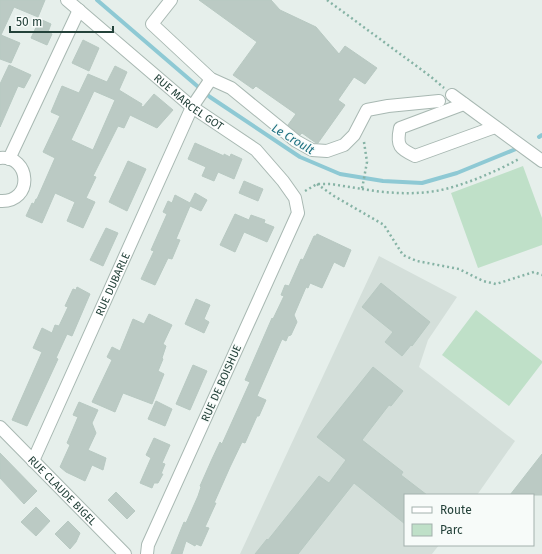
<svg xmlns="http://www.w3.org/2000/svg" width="542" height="554" font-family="'Fira Sans',sans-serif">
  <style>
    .built { fill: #d4dfda }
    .green { fill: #bfe0c8 }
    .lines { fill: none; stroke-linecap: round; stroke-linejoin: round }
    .stream { stroke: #8ec9d4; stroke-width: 4 }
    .building { fill: #bbcac4; stroke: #b8c9c2; fill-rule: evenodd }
    .minor-casing { stroke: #a8b8b2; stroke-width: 14 }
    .path { stroke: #86b3a5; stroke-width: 2.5; stroke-dasharray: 2 3; stroke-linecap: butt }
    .minor { stroke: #fff; stroke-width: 12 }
    .labels { text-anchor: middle; stroke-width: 3; stroke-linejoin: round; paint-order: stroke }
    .street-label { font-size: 11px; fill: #24423a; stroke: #f7fbf9 }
    .water-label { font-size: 12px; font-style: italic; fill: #1c6f80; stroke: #f7fbf9 }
  </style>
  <rect width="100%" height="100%" fill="#e6efeb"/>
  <!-- built -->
  <path class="built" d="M379,256L457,297L428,340L419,367L515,441L477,495H405V545H439L432,554H240Z"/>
  <!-- green -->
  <path class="green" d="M523,166L542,218V245L478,268L451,193Z
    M476,310L542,361V363L509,406L442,355Z"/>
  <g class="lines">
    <!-- stream -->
    <path class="stream" d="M97,0L210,97L300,157L340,174L383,181L422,183L457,173L516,149
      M539,137L542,135"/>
  </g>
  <!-- building -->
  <path class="building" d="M0,0H45L38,17L14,7L1,35L20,43L11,63L0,59Z
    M199,0H271L280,10L316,27L339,54L345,46L377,68L365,84L354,77L338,100L345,105L318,143H316L302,133L300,135L288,125L296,114L256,86L253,89L233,75L257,42Z
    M40,19L51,24L48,32L52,34L47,45L31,38Z
    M83,40L99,48L89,71L72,63Z
    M9,65L31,75L24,88L18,86L0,127V84Z
    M115,66L127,72L119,90L142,104L141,106L143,107L154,94L173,110L157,128L130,115L124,128L118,126L93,176L96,177L86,198L95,202L83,228L67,221L75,202L55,193L42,223L26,216L32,203L34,204L36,199H37L55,158L43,152L60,116L51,112L62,86L79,93L88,74L107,82ZM94,91L115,100L93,150L71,140Z
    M195,143L224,156V154L230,157L231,154L242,159L234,179L218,172L214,181L202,176L206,167L188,159Z
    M128,161L146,169L127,211L109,202Z
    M244,181L263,189L258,201L239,193Z
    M195,193L207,200L201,211L190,206L176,239L180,240L172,259L168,258L155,285L141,279L154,251L151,250L167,214L163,212L168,201L172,203L175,195L190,203Z
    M235,214L249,220L251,215L265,220L264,223L274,227L267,242L244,232L235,252L220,245Z
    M106,228L118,233L103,266L90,260Z
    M317,234L351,250L344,267L334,262L322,288L310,283L308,288L306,287L294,315L297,322L291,335L288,336L286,341L282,339L257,396L266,400L259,416H257L245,443L242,442L230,467L214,503H216L205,527L209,528L201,546L196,544L195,546L186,541L182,554H171L184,522L186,523L198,496L201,487L200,486L212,459L220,442L222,444L250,382L245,380L272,318L273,319L284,296L281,295L285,285L289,286L301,259L303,260L314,236H316Z
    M381,283L430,322L412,346L411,345L402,356L385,342L393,332L362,307Z
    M77,287L90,294L72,336L67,334L56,358L58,359L27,426L12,420L42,352L33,348L42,328L52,333L55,325L59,326L68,307L65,306L73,289L76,290Z
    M196,299L210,305L204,319L209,322L204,333L185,324Z
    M149,314L172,325L163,344L166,346L162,358L163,359L158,371L164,374L152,404L123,393L115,412L92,402L112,360L107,357L112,347L120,351L133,319L144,324Z
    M193,365L207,371L190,410L176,404Z
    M373,367L403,391L391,406L389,405L362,440L403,472L401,475L427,495H405V524L354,483L298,554H255L267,539L268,540L319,476L329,483L346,460L317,437Z
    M156,401L172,409L165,426L148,419Z
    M79,402L98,410L92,423L96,433L88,450L106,458L103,470L92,465L85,481L66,472L60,467L70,445L67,443L78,417L73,415Z
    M154,438L170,445L162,463L165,464L161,474H163L158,483H154L152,488L140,483L151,458L146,455Z
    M0,453L37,491L24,504L0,478Z
    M542,454V495H510Z
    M116,492L135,511L127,519L108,500Z
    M36,507L50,521L36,536L21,522Z
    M68,521L80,533L76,542L70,549L55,534Z"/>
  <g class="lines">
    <!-- minor casing -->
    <g class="minor-casing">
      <g id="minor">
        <path id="s1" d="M67,0L192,107L256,150L283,181L295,198L298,213L148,545L147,554"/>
        <path d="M171,0L152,24L211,79L231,88L296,141L312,150L327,151L344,145L354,135L367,110L388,106L439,101"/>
        <path d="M452,95L542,161"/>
        <path d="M464,104L400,128C396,146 400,149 415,156L495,127"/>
        <path d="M0,158C31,155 34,203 0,201"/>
        <path d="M9,159L79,10"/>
        <path id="s2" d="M0,427L125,554"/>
        <path id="s3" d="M33,461L192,107L211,79"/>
      </g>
    </g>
    <!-- path -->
    <path class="path" d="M327,0L430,76L444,88
      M317,184L334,196L384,225L403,255L417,261L459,269L483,281L496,284L534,272L542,275
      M362,189C386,193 411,195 436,191C463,186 495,172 519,159
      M305,191L317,184H331L362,189L367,162L364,142"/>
    <!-- minor -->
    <use href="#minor" class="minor"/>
  </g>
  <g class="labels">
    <!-- street labels -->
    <g class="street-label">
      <text dy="4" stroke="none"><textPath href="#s1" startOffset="159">RUE MARCEL GOT</textPath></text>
      <text dy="4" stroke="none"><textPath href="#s3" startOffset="194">RUE DUBARLE</textPath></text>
      <text transform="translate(221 383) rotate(-66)" y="4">RUE DE BOISHUE</text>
      <text dy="4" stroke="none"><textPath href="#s2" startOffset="89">RUE CLAUDE BIGEL</textPath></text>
    </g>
    <!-- water labels -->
    <g class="water-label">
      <text transform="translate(293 139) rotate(31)" y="4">Le Croult</text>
    </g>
  </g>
  <!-- legend -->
  <rect x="404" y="494" width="130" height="52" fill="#f7fbf9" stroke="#a3b1ad"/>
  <rect x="412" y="507" width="20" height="6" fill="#ffffff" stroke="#a3b1ad"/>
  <text x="440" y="514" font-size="12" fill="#24423a">Route</text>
  <rect x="412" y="524" width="20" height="12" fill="#bfe0c8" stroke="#a3b1ad"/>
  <text x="440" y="534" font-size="12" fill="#24423a">Parc</text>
  <!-- scale -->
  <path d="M10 26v6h103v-6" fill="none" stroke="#24423a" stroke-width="2"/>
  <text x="16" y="26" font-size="12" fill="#24423a" stroke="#f7fbf9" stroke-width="3" paint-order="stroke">50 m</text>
</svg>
